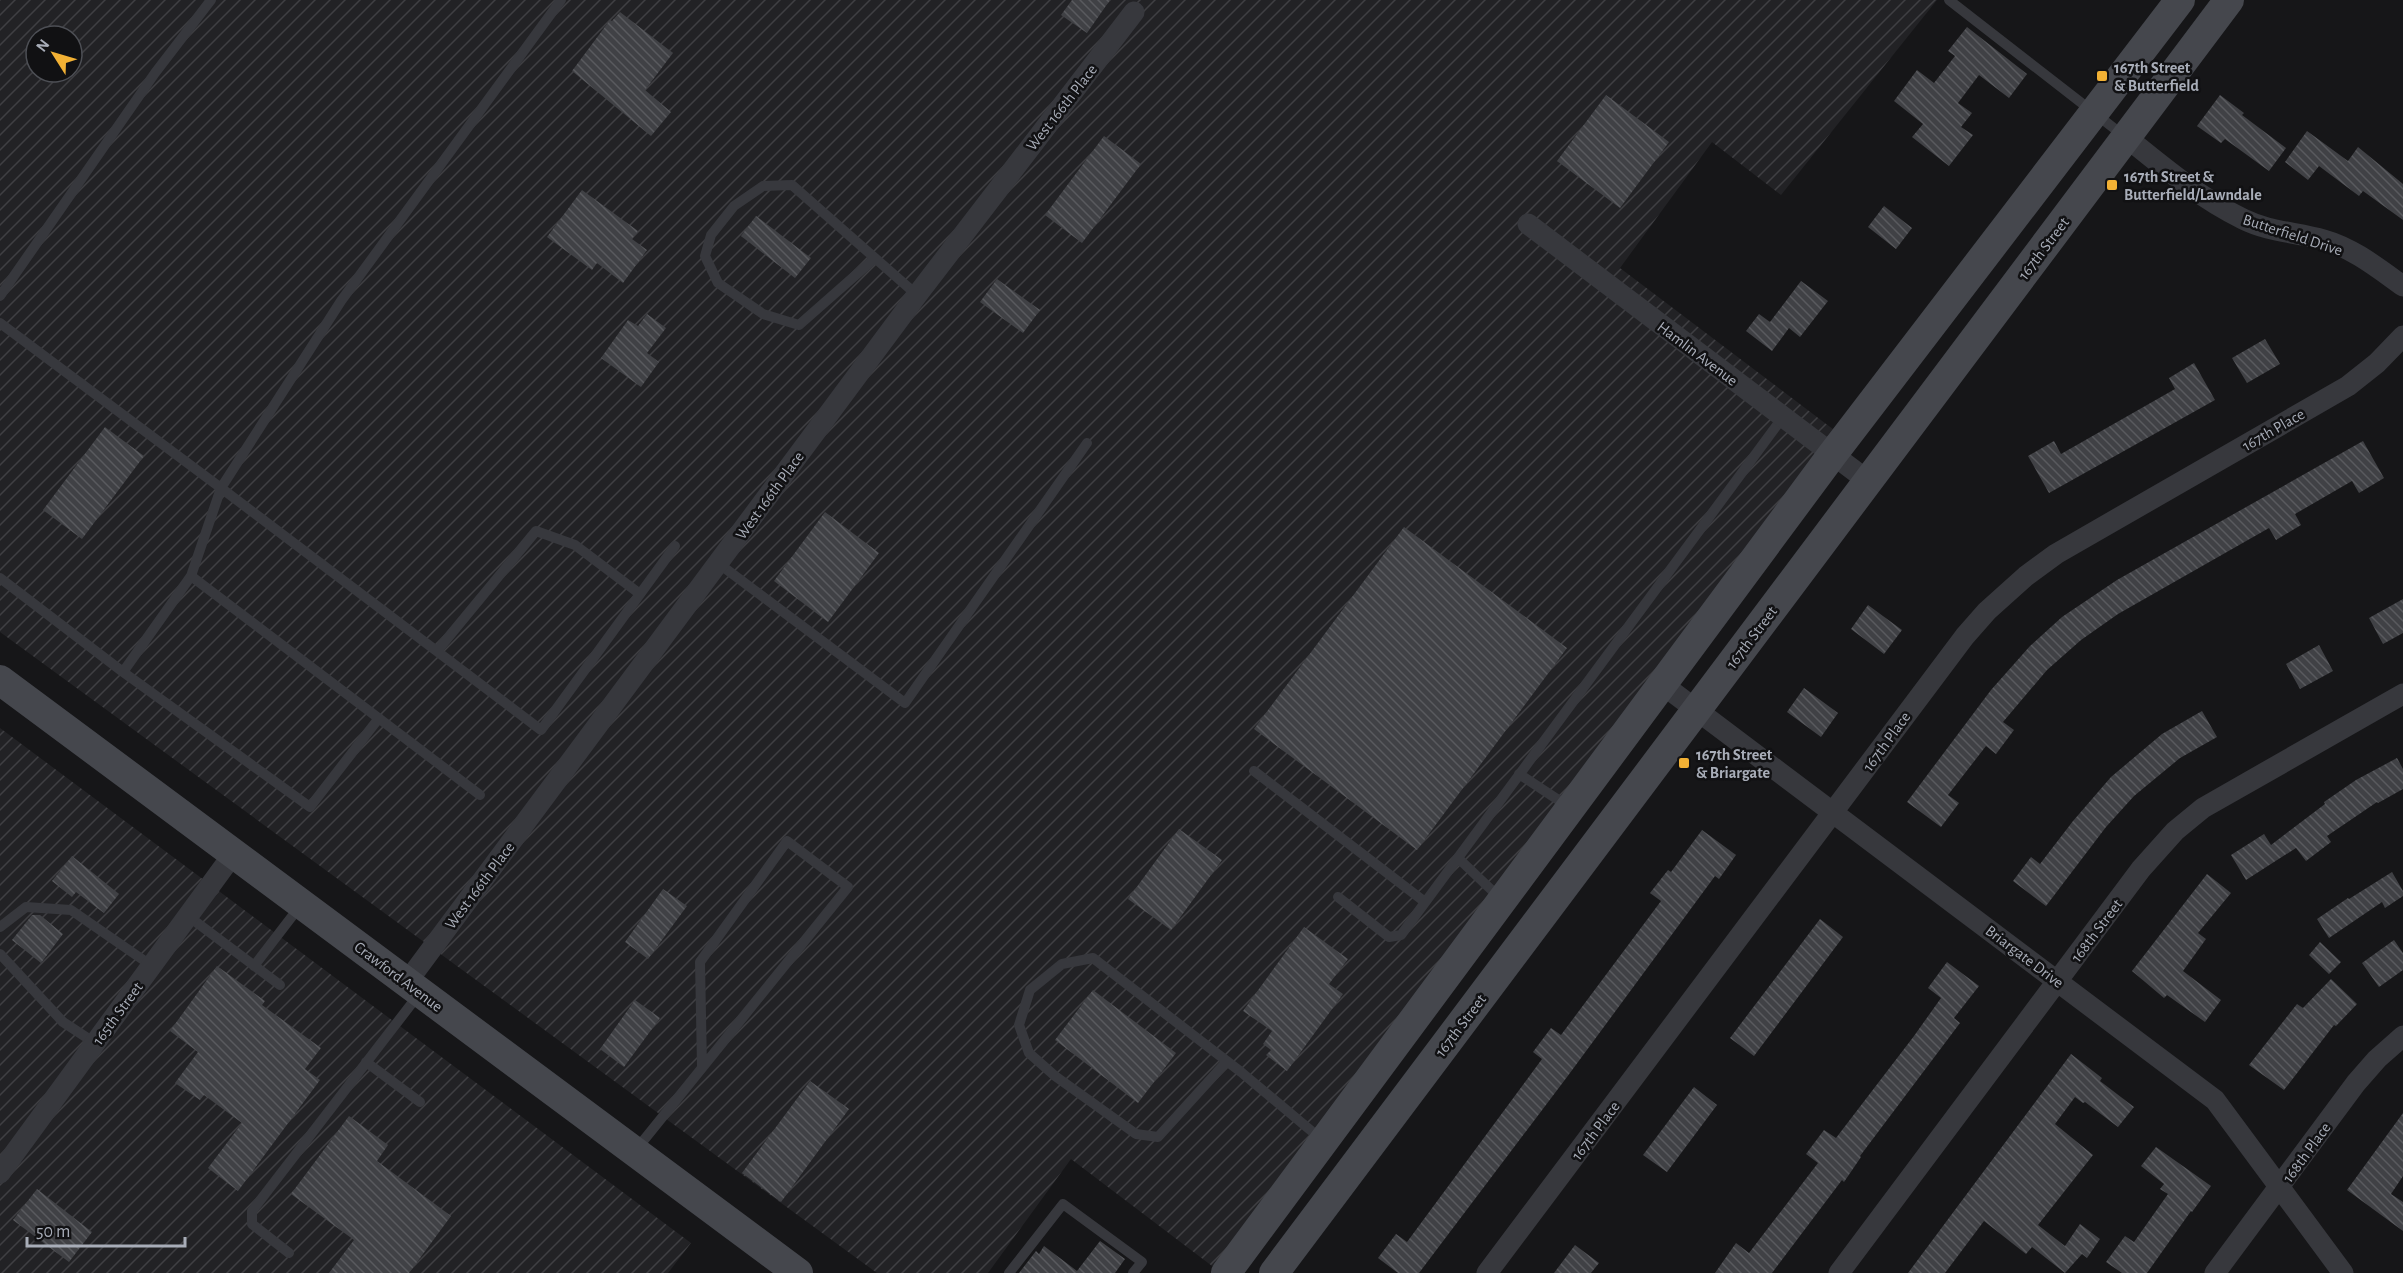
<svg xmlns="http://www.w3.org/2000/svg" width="2403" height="1273" font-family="'Alegreya Sans',sans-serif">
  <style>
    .industrial { fill: url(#industrial-furrows); fill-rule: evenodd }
    .building { fill: url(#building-back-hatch) }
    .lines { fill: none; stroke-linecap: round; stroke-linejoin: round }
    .service { stroke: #37383d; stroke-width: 10 }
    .minor { stroke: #37383d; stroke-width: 21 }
    .secondary { stroke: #45474d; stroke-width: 30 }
    .poi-dot { fill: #f2b134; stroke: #111113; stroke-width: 2 }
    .labels { text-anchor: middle; stroke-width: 5; stroke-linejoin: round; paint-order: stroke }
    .poi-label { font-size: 16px; font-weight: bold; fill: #a8adb8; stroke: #111113; text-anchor: start }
    .street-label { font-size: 16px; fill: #a8adb8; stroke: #111113 }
  </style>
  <defs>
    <pattern id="industrial-furrows" width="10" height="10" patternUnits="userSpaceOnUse" patternTransform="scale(1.5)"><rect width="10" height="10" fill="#222225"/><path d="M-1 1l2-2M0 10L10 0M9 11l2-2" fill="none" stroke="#3f3f43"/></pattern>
    <pattern id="building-back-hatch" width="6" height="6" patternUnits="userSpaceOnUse" patternTransform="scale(1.5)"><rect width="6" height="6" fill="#404145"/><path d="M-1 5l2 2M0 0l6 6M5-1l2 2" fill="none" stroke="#595a5e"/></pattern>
  </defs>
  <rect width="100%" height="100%" fill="#161618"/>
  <!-- industrial -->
  <path class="industrial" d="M0,0H1937L1781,195L1712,142L1620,268L1842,436L1216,1269L1071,1159L988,1273H877L0,632ZM36,36H72V72H36Z
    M0,728L691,1243L668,1273H0Z"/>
  <!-- building -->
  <path class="building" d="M1072,0H1110L1087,33L1061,15Z
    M620,12L673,53L645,90L671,112L651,136L572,71L610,20L612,21Z
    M1967,27L2027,74L2009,98L1979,75L1958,103L1972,113L1961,127L1973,135L1949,166L1912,137L1923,124L1894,101L1917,70L1934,83L1955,56L1948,51Z
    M1606,95L1669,142L1620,208L1557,161Z
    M2220,95L2244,113L2242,115L2286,148L2269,171L2225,139L2221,143L2197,126Z
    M2307,131L2348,161L2358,147L2403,184V220L2363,191L2359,196L2319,166L2308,180L2285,162Z
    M1104,136L1141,164L1082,243L1045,215Z
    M582,190L638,231L632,239L647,250L623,283L597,263L592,270L547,237Z
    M1884,206L1912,228L1896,249L1868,227Z
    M756,216L811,258L795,278L741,236Z
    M997,279L1040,310L1023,333L980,302Z
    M1801,281L1828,301L1800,337L1789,328L1772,351L1746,331L1759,314L1770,322Z
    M647,314L666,328L647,353L659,362L641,387L601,358L628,320L638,326Z
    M2265,339L2280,364L2247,383L2232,358Z
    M2194,363L2215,400L2049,493L2028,456L2054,441L2061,454L2175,389L2169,378Z
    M105,427L144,456L82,539L43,510Z
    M2363,441L2384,478L2359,493L2352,481L2295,514L2301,525L2276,540L2269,528L2118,614L2081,640L2047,670L2003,722L2014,730L1996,754L1986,746L1948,795L1959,803L1941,827L1907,802L1991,690L2030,646L2062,617L2117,580Z
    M825,512L879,553L828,622L774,581Z
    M1404,527L1567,648L1417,850L1254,729Z
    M2403,599V633L2383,644L2369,618Z
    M1868,605L1902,630L1884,654L1851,629Z
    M2319,645L2333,671L2300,689L2286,664Z
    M1804,688L1838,713L1821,737L1787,712Z
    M2202,711L2217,737L2180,758L2134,796L2106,827L2046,906L2013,881L2031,857L2040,864L2073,821L2111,777L2162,734Z
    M2397,758L2403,769V789L2378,803L2377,802L2327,836L2331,842L2306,861L2296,848L2246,880L2231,855L2264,834L2271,845L2325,804L2324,802L2356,780Z
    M1179,829L1222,860L1171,930L1128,899Z
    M1702,830L1736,855L1719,879L1715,876L1567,1077L1419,1273H1398L1378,1258L1396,1234L1407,1242L1542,1059L1533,1052L1551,1028L1561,1035L1661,901L1650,893L1668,870L1671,872Z
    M72,856L119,894L104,913L76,892L72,897L52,881Z
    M2392,872L2403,891V896L2385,908L2382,902L2329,938L2317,919L2348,898L2349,899Z
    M2207,874L2231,893L2198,933L2206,939L2183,971L2221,1000L2205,1022L2167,995L2164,998L2132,971Z
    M663,889L687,906L648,959L625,942Z
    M32,915H40L63,934L41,963L12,940Z
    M1820,919L1843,937L1754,1056L1730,1038Z
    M1304,927L1348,959L1329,984L1343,994L1287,1071L1266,1055L1271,1050L1263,1044L1272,1031L1243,1011Z
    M2394,940L2403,953V970L2379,987L2362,963Z
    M2320,942L2341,962L2329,974L2309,955Z
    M1947,962L1979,986L1954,1018L1960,1023L1860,1156L1861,1157L1844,1182L1842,1180L1772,1273H1715L1736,1243L1749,1253L1818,1163L1806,1154L1824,1130L1836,1138L1914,1036L1941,998L1928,988Z
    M217,966L265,1001L262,1005L321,1048L305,1069L320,1080L238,1191L208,1168L242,1123L204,1095L200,1100L175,1083L198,1052L170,1031Z
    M2331,979L2357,1004L2336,1026L2334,1025L2284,1090L2249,1065L2297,1004L2303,1008Z
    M1093,990L1176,1053L1138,1103L1055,1040Z
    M635,1000L660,1018L624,1067L600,1049Z
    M2071,1054L2102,1078L2100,1081L2134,1107L2118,1127L2085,1102L2083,1103L2075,1097L2055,1124L2093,1155L2038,1225L2065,1246L2080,1224L2100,1239L2087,1258L2082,1254L2065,1273L2032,1247L2026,1254L1984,1221L1945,1273H1908Z
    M810,1081L849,1109L781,1202L742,1173Z
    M1694,1087L1717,1105L1667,1172L1643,1155Z
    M2403,1113V1176L2391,1194L2403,1202V1231L2347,1190Z
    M349,1116L388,1145L377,1161L451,1216L409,1273H329L354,1240L291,1194Z
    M2156,1147L2211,1186L2192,1212L2191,1211L2147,1273H2122L2106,1262L2125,1236L2134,1242L2168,1194L2160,1189L2164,1184L2141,1166Z
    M37,1189L92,1232L69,1262L13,1220Z
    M1100,1241L1125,1259L1115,1273H1019L1036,1251L1039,1254L1044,1246L1077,1271Z
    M1575,1245L1599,1263L1591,1273H1554Z"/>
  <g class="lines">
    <!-- service -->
    <path class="service" d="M1949,0L2124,136
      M874,259L799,325L763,314L718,283L705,256L711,235L734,206L763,186L792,185L917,295
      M0,296L155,73L211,0
      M0,323L221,488L341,301L561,0
      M718,563L905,703L1087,443
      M191,576L221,488L541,730L675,546
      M0,578L123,672L310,807L379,718
      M437,651L536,531L575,545L640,594
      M123,672L191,576L480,795
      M1254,771L1425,902
      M1519,774L1569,807
      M1458,858L1501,899
      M1338,897L1389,937L1401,935L1783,417
      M188,916L280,985
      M0,927L26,907L71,910L152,966
      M0,954L63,1022L95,1043
      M254,966L300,906
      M1227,1061L1158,1137L1136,1134L1055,1076L1029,1053L1019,1025L1030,990L1062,964L1093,958L1241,1072L1321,1139
      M366,1062L420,1102
      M635,1151L848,887L787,841L700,962L702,1067
      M289,1253L252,1224V1211L419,994
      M1009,1273L1063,1204L1142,1262L1133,1273"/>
    <!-- minor -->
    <path class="minor" d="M2126,137C2163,167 2200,198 2243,219C2269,232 2296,232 2324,240C2353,248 2379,269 2403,286
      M1528,224L1868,481
      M1662,684L2215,1100L2343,1273
      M407,982L917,295L1134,12
      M0,1173L234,853
      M1487,1273L1965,636L1987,611L2026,576L2056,554L2348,386L2377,363L2403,336
      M1839,1273L2141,869L2175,831L2203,808L2403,694
      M2215,1273L2356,1083L2377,1059L2403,1036"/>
    <!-- secondary -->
    <path class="secondary" d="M0,680L798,1273
      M1226,1273L1832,455L2180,0
      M1274,1273L2229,0"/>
  </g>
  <!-- markers -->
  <g class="poi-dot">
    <rect x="2096" y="70" width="12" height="12" rx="3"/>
    <rect x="2106" y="179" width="12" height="12" rx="3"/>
    <rect x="1678" y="757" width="12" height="12" rx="3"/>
  </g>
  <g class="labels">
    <!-- poi labels -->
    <g class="poi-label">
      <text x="2114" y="73">167th Street<tspan x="2114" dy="18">&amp; Butterfield</tspan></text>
      <text x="2124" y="182">167th Street &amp;<tspan x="2124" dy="18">Butterfield/Lawndale</tspan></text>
      <text x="1696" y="760">167th Street<tspan x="1696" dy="18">&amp; Briargate</tspan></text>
    </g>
    <!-- street labels -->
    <g class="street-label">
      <text transform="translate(1061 107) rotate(-52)" y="6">West 166th Place</text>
      <text transform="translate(2293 234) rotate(18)" y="6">Butterfield Drive</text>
      <text transform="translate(2043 248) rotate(-53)" y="6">167th Street</text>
      <text transform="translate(1698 353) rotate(37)" y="6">Hamlin Avenue</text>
      <text transform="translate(2273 429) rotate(-30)" y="6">167th Place</text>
      <text transform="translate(769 495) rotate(-54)" y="6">West 166th Place</text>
      <text transform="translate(1751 637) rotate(-53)" y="6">167th Street</text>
      <text transform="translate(1886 741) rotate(-54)" y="6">167th Place</text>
      <text transform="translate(479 885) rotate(-53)" y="6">West 166th Place</text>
      <text transform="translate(2096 930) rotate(-53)" y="6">168th Street</text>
      <text transform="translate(2025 956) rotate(37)" y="6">Briargate Drive</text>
      <text transform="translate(399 976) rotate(37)" y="6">Crawford Avenue</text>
      <text transform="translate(117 1013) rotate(-54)" y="6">165th Street</text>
      <text transform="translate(1460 1025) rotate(-53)" y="6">167th Street</text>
      <text transform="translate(1595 1130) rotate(-53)" y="6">167th Place</text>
      <text transform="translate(2306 1152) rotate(-54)" y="6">168th Place</text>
    </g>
  </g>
  <!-- north arrow -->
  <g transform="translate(54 54) rotate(307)"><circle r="28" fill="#111113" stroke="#4d4f55" stroke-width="1.5"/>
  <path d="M0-4.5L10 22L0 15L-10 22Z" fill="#f2b134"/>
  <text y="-9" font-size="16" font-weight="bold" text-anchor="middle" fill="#a8adb8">N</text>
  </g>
  <!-- scale -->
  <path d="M27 1237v9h158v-9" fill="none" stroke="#a8adb8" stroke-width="3"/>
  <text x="36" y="1237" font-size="18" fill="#a8adb8" stroke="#111113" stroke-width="4.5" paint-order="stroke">50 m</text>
</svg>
